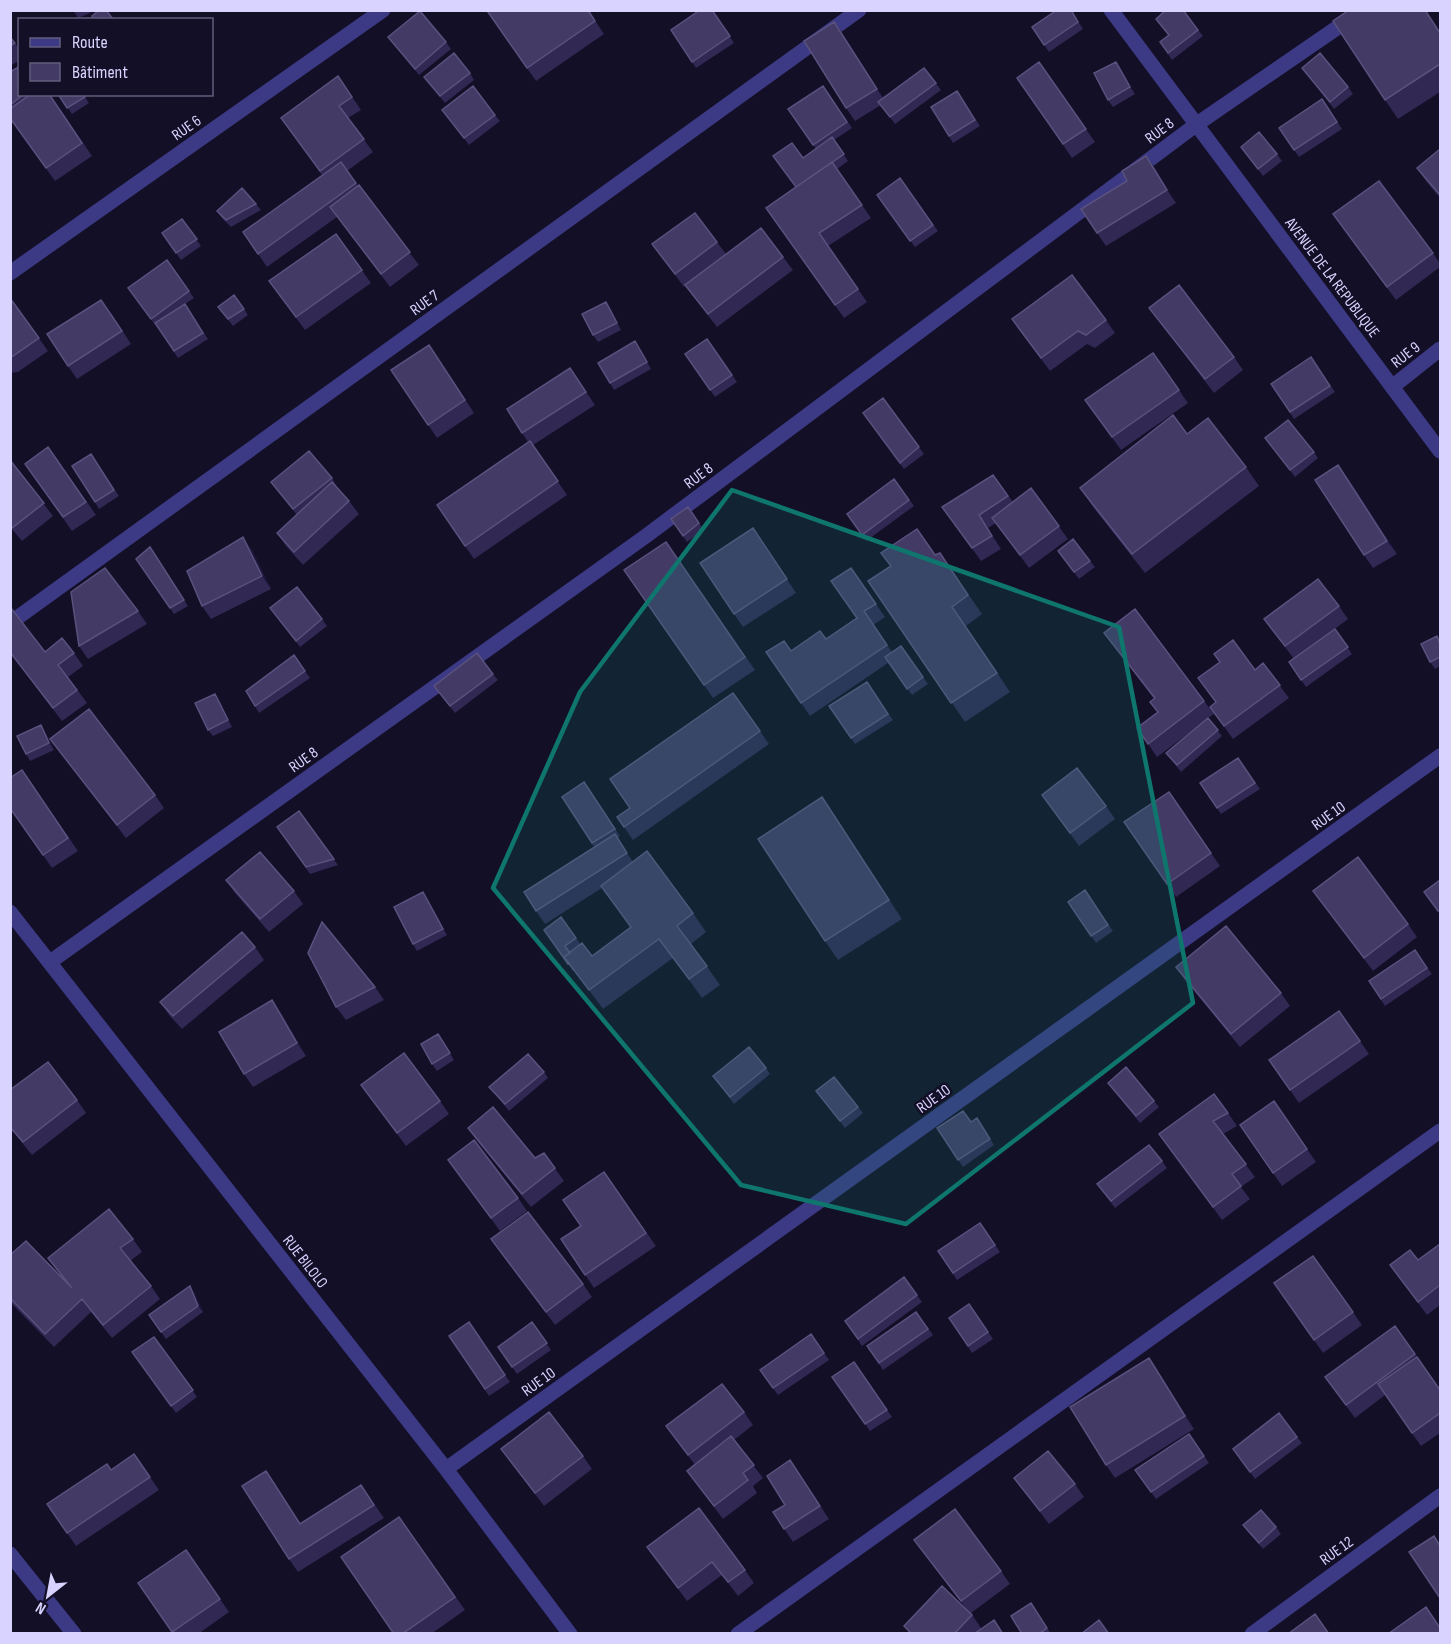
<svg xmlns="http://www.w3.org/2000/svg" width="1451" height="1644" font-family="'Sofia Sans Condensed',sans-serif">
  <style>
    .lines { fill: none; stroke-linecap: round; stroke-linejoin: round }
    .street { stroke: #3d3a85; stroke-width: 15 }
    .wall { fill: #312854 }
    .shaded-wall { fill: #1d163a }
    .building { fill: #433a66; stroke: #5a527e; stroke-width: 1.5 }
    .marked { fill: #0f766e; fill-opacity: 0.2; stroke: #0f766e; stroke-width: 4.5; stroke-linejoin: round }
    .labels { text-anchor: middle; stroke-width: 5; stroke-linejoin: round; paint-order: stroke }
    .street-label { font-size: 16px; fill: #d9d4ff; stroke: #130f26 }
  </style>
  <rect width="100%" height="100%" fill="#130f26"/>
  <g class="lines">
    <!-- street -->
    <path class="street" d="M1111,10L1440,451
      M10,273L383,10
      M1392,387L1440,349
      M10,623L859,10
      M10,912L446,1469L570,1634
      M50,962L646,536L1197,124L1363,10
      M446,1469L1440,756
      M10,1554L74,1634
      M738,1634L1440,1131
      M1252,1634L1440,1496"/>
  </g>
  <!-- wall -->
  <path class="wall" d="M73,10H89L90,13L78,18Z
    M588,10L604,34L536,81L488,12Z
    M712,10L734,43L696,68L671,30Z
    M1071,10L1083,29L1049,52L1032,27Z
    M1156,19L1198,30L1203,36L1172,60L1160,42L1168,35Z
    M834,22L883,98L924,68L941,90L895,124L881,105L855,121L846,108Z
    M1440,32V92L1398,119L1385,100Z
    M10,37L20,50V60L10,66Z
    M388,37L446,42L451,49L419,75Z
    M1039,62L1095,142L1072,158L1017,78Z
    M1116,62L1135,94L1113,107L1108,100Z
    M1302,68L1348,87L1353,94L1334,109Z
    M10,72L20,94H50L92,156L55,181L10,118Z
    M470,73L474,80L445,103L424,77Z
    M338,76L361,110L348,118L373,152L347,171L419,265L390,287L337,217L267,267L243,232L322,175L281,118Z
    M823,86L852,128L834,140L848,161L837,169L871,218L828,246L867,302L844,318L766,208L795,187L803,158L816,149L788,109Z
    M957,91L980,126L953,143L949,136Z
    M58,94H83L89,103L72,114Z
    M1322,99L1342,129L1299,157L1279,128Z
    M442,110L495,115L500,121L469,145Z
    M1241,147L1277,154L1282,161L1263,176Z
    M1440,149V198L1426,181L1417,168Z
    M1146,156L1176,203L1106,246L1097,233L1127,181Z
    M900,178L938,231L915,247L877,195Z
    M256,204L261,210L231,227L222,218L217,211Z
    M182,219L201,246L181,260L162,233Z
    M1342,227L1433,253L1440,264V267L1396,300Z
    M336,234L371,283L305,330L269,281Z
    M717,242L726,254L783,257L793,270L717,327L685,286L684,287L652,244Z
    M167,260L194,298L185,304L208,339L178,358L156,325V326L128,288Z
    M234,295L248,315L233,326L218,307Z
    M10,298L48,351L18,372L10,373Z
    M606,302L610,308L621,330L598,342L593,335Z
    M1149,308L1234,357L1243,370L1214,393Z
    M111,313L131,344L77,379L68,366Z
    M1106,320L1115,333L1095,348L1087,344L1050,371L1021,332Z
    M707,339L737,382L715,397L685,354Z
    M639,348L651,369L614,390L610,383Z
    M1153,353L1188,403L1121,450L1085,400Z
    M1311,357L1335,392L1294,419L1271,384Z
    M438,358L474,413L437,438L391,370Z
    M579,381L595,405L533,445L567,495L474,559L437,505L528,442L522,433Z
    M883,398L924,454L904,469L863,413Z
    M1187,434L1246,467L1259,486L1145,573L1093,507L1080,488Z
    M1265,438L1314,452L1318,458L1295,477Z
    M48,447L96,515L72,531L25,464Z
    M91,454L119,496L99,509L95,502Z
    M10,460L53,516L22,541L10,527Z
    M993,475L1013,502L1031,488L1068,539L1029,568L996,523L988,528L1001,549L981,561L942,507Z
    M332,478L336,485L335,486L349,501L359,514L303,565L286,546L277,533L297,515L271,482Z
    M1348,478L1397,554L1373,568L1364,555Z
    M894,479L914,506L866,541L847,514Z
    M688,507L704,530L687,542L671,519Z
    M762,541L796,593L743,627L734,614Z
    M666,542L755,670L713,698L624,570Z
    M150,547L188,606L174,614L136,559Z
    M252,550L271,589L211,619L202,606Z
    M1058,551L1090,561L1095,567L1079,579Z
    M940,553L982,614L966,626L1010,692L965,722L868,581Z
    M851,568L885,617L873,625L892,652L901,646L928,684L912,695L888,663L810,716L766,652L791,651L826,639L857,618Z
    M1339,606L1348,619L1320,640L1335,629L1352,654L1306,687L1289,662L1294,659L1264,619Z
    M10,608L45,652L74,653L83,666L68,677L87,703L62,721L10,653Z
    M270,608L322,619L327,626L300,647Z
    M138,611L147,624L88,659L79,646Z
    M1104,633L1204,701L1214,714L1208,718L1222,736L1181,772L1166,753L1196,728L1157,757L1137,728L1158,712L1150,702L1154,699Z
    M1440,641V666L1435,669L1430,662Z
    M294,655L310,678L259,713L255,706Z
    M1263,663L1289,698L1233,739L1210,707Z
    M493,674L498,680L455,713L439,693Z
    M867,682L893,720L855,744L829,706Z
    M733,693L769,744L633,840L617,817L630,808Z
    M219,700L232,727L213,736L208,730Z
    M41,725L45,732L54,750L30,761L26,754Z
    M50,739L155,795L164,808L126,838Z
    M1238,758L1260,789L1221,814L1200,783Z
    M22,770L78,851L52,868L10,808Z
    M584,782L620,836L617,838L633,862L693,913L706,932L691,944L720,985L702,998L673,958L603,1009L574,970L573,971L544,930L561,917L581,945L592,956L631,927L602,888L545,924L536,911L594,847L562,797Z
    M1169,792L1220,866L1176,897L1124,822Z
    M1042,795L1106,806L1115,819L1079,846Z
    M822,797L902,919L838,960L825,941Z
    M299,811L338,865L310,874L277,827Z
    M226,880L294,891L303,904L269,932L235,893Z
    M1085,890L1113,931L1096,943L1068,902Z
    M1313,891L1408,924L1417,937L1373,971Z
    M423,892L427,898L447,935L417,951L413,944Z
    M255,947L264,960L182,1029L169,1015L160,1002Z
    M1415,950L1432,974L1385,1006L1369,981Z
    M1176,967L1281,993L1290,1006L1240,1047L1185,980Z
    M375,987L384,1000L346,1020L336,1007Z
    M272,1000L281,1013L306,1056L253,1087L244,1074Z
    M1339,1011L1369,1054L1299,1103L1269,1060Z
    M442,1040L454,1060L437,1071L432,1064Z
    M766,1068L770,1074L734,1104L713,1076Z
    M544,1072L548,1078L509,1111L489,1087Z
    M1108,1083L1154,1101L1159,1107L1140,1123Z
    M361,1085L440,1101L449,1114L406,1146Z
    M10,1090L77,1100L86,1113L32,1155L10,1128Z
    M816,1091L858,1107L863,1113L845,1128Z
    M1274,1101L1316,1162L1282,1186L1240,1125Z
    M1228,1113L1237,1126L1223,1134L1255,1177L1241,1187L1250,1199L1222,1220L1159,1134Z
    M977,1118L994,1145L963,1167L937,1128L971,1122Z
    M468,1128L535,1158L544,1153L564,1181L531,1207L477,1141Z
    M448,1160L518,1198L527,1211L500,1231Z
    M1162,1161L1167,1168L1115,1208L1097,1184Z
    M604,1172L656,1246L594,1288L561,1239L581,1226Z
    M980,1223L1000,1252L957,1280L938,1251Z
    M133,1239L142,1252L130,1261L151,1286L160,1299L112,1338L91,1312L54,1347L10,1302V1255L67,1283L48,1258Z
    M491,1239L583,1284L592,1297L555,1325Z
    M1440,1244V1305L1427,1315L1390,1265L1418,1260Z
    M1313,1256L1362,1325L1323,1353L1274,1283Z
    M904,1277L922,1302L862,1346L845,1321Z
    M194,1292L203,1312L166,1339L149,1315Z
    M969,1304L993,1339L972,1353L949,1318Z
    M916,1312L933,1335L883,1370L867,1346Z
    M469,1322L510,1382L489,1396L449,1336Z
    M532,1322L551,1350L517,1374L498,1347Z
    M811,1334L829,1360L778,1395L760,1370Z
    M154,1337L197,1397L176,1413L132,1352Z
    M1415,1354L1440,1390V1433L1421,1446L1385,1395L1355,1418L1325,1377Z
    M1149,1358L1158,1371L1194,1429L1115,1478L1106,1465Z
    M854,1362L892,1417L870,1431L832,1377Z
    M744,1412L753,1425L734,1440L763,1478L753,1486L757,1493L723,1519L687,1471L695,1465L666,1426Z
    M1189,1434L1209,1463L1156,1499L1135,1470Z
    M1297,1437L1302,1443L1255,1479L1233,1449Z
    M501,1449L583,1456L592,1469L544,1506Z
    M134,1454L159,1490L76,1546L47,1504L111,1470Z
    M790,1460L829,1519L793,1542L773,1512L785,1505Z
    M266,1471L300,1523L361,1485L384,1518L298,1572L289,1559Z
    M1014,1478L1075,1484L1084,1497L1049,1524Z
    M399,1517L465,1610L431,1634H394Z
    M1243,1525L1276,1527L1281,1534L1263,1549L1248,1532Z
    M914,1540L1001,1571L1010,1584L971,1613L981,1628L978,1631L1004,1633L910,1634L904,1626L967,1610Z
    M647,1547L745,1570L754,1583L738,1596L722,1575L687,1601Z
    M186,1550L229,1612L198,1634H173L138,1583Z
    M1036,1610L1051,1634H1022Z"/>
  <!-- shaded-wall -->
  <path class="shaded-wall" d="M834,22L844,35L886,102L877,89Z
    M1116,62L1121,68L1135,94L1130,87Z
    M1146,156L1156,169L1176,203L1167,190Z
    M606,302L610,308L621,330L617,323Z
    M1338,465L1348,478L1397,554L1387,541Z
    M979,515L988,528L1001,549L992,536Z
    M243,537L252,550L271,589L262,576Z
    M215,694L219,700L232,727L228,720Z
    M41,725L45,732L54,750L49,743Z
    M822,797L835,816L902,919L889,900Z
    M423,892L427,898L447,935L443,929Z
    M272,1000L281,1013L306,1056L297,1043Z
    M190,1286L194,1292L203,1312L198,1306Z
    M1149,1358L1158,1371L1194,1429L1185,1416Z
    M266,1471L275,1484L309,1537L300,1524Z"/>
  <!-- building -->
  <path class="building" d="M99,10H106L113,19L95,20L92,16Z
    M490,10H588L595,21L527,68L488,12Z
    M700,10H712L730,36L692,62L671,30Z
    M1057,10H1071L1078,22L1044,45L1032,27Z
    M1166,10H1183L1198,30L1168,53L1160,42L1169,35L1156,19Z
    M1349,10H1425L1440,33V64L1385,100L1333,21Z
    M420,11L446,42L415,69L388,37Z
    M834,22L877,89L846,108L804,41Z
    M10,37L15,43L10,46Z
    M454,53L470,73L440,96L424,77Z
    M1320,53L1348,87L1330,102L1302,68Z
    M1039,62L1086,129L1063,144L1017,78Z
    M1116,62L1130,87L1108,100L1094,73Z
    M20,66V94H24L10,105V72Z
    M924,68L936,83L890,117L878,102Z
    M338,76L352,97L339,106L364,139L320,171L281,118Z
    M473,86L495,115L464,138L442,110Z
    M823,86L847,122L813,145L788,109Z
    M957,91L975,120L949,136L931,107Z
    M31,94H49L82,143L46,168L10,118V109Z
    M58,94H83L85,97L67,108Z
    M1322,99L1337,122L1294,150L1279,128Z
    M1259,132L1277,154L1258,169L1241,147Z
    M832,137L844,154L796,187L773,156L792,143L803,158Z
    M1440,149V195L1417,168Z
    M1146,156L1167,190L1097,233L1081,209L1127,181L1122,171Z
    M341,162L356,183L258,254L243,232Z
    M832,162L862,205L819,233L858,289L835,305L766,208Z
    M900,178L933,225L910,241L877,195Z
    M1379,181L1433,253L1387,287L1333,214Z
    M359,185L410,252L381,274L330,207Z
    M242,188L256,204L226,220L217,211Z
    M695,213L717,242L675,274L652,244Z
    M182,219L197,239L176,253L162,233Z
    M761,228L783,257L708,314L685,285Z
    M336,234L362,270L296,317L269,281Z
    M167,260L189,291L151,319L128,288Z
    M1072,275L1106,320L1086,335L1078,331L1041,358L1012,319Z
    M1179,285L1234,357L1205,379L1149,308Z
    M234,295L244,309L228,319L218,307Z
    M10,298L39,338L10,358Z
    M101,300L122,331L68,366L47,334Z
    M606,302L617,323L593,335L582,314Z
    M185,304L203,333L174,351L155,323Z
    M707,339L732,375L710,390L685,354Z
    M635,341L647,362L610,383L598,363Z
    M429,345L465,400L428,425L391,370Z
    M1153,353L1179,390L1112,437L1085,400Z
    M1311,357L1330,386L1290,412L1271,384Z
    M570,368L586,392L522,433L507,409Z
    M883,398L919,447L900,463L863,413Z
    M1173,415L1187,434L1208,418L1246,467L1132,554L1080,488Z
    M1288,420L1314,452L1290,470L1265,438Z
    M530,441L558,481L465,546L437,505Z
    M48,447L86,502L63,517L25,464Z
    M309,451L332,478L293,509L271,482Z
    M91,454L114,490L95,502L72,466Z
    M10,460L44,503L12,528L10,526Z
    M1338,465L1387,541L1364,555L1315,480Z
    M993,475L1008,496L979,515L992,536L972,548L942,507Z
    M894,479L909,500L862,535L847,514Z
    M332,482L349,501L294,552L277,533Z
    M1031,488L1059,526L1020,555L992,518Z
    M688,507L699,523L683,536L671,519Z
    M753,528L787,579L734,614L700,563Z
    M917,529L935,555L940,553L968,595L952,607L997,673L951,703L868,581L891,566L881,553Z
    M243,537L262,576L202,606L187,571Z
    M1073,539L1090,561L1074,572L1058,551Z
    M666,542L745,657L704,685L624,570Z
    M150,547L184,600L170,608L136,559Z
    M105,568L138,611L79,646L71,592Z
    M851,568L876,604L864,611L887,645L801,703L766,652L784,641L791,651L820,631L826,639L857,618L831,581Z
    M1318,579L1339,606L1285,646L1264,619Z
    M297,587L322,619L296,641L270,608Z
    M10,608H11L45,652L62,638L74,653L58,665L77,690L53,708L10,652Z
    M1135,609L1204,701L1148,744L1137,728L1158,712L1150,702L1155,698L1104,633Z
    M1335,629L1348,647L1301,680L1289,662Z
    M1437,636L1440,644V657L1430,662L1421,644Z
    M1233,640L1255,670L1263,663L1280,685L1224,726L1210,707L1216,702L1198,678L1220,662L1214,654Z
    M901,646L923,677L907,689L885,657Z
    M477,653L493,674L450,706L434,686Z
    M294,655L305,671L255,706L246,691Z
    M867,682L888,714L851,738L829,706Z
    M733,693L760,731L624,827L617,817L630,808L610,779Z
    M215,694L228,720L208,730L195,703Z
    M89,709L155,795L117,825L50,739Z
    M1208,718L1218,730L1177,765L1166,753Z
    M41,725L49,743L26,754L17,736Z
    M1238,758L1255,783L1217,808L1200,783Z
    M1077,768L1106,806L1070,833L1042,795Z
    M22,770L68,838L43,855L10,808V778Z
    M584,782L615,829L592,843L562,797Z
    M1169,792L1211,853L1167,884L1124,822Z
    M822,797L889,900L825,941L758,839Z
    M299,811L334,859L306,867L277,827Z
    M615,834L627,853L536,911L524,892Z
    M647,851L693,913L677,926L707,966L689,979L659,939L589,990L564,957L582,943L592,956L631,927L601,886Z
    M260,852L294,891L260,919L226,880Z
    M1358,857L1408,924L1364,958L1313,891Z
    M1440,880V910L1438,911L1424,892Z
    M1085,890L1108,925L1091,936L1068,902Z
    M423,892L443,929L413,944L394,907Z
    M561,917L576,938L565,946L570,953L564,957L569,963L568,964L544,930Z
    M322,922L375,987L336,1007L308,953Z
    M1226,926L1281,993L1231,1034L1176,967Z
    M242,932L255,947L173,1016L160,1002Z
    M1415,950L1427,968L1381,999L1369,981Z
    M272,1000L297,1043L244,1074L219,1032Z
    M1339,1011L1360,1041L1290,1090L1269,1060Z
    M438,1034L450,1053L432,1064L421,1044Z
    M749,1047L766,1068L730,1097L713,1076Z
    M404,1053L440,1101L397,1133L361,1085Z
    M528,1054L544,1072L505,1104L489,1087Z
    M48,1062L77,1100L23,1142L10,1127V1090Z
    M1126,1067L1154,1101L1136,1116L1108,1083Z
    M834,1077L858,1107L840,1121L816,1091Z
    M1214,1094L1228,1113L1213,1121L1246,1164L1232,1174L1241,1186L1213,1207L1159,1134Z
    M1274,1101L1307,1149L1273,1173L1240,1125Z
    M493,1107L535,1158L544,1153L555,1168L522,1194L468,1128Z
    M963,1111L971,1122L977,1118L990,1139L958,1160L937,1128Z
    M474,1140L518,1198L491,1218L448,1160Z
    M1149,1145L1162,1161L1111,1201L1097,1184Z
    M604,1172L646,1233L585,1275L561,1239L581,1226L563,1200Z
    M109,1209L133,1239L120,1248L151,1286L103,1325L82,1299L45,1334L10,1298V1255L26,1241L72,1288L48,1258Z
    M528,1212L583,1284L546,1312L491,1239Z
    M980,1223L995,1245L953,1273L938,1251Z
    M1440,1244V1285L1418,1302L1390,1265L1410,1250L1418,1260Z
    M1313,1256L1353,1312L1314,1340L1274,1283Z
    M904,1277L917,1295L858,1339L845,1321Z
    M190,1286L198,1306L161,1332L149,1315Z
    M969,1304L988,1332L968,1346L949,1318Z
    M916,1312L928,1329L879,1363L867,1346Z
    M469,1322L505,1375L485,1389L449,1336Z
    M532,1322L547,1343L512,1367L498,1347Z
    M1395,1326L1415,1354L1346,1405L1325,1377Z
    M811,1334L824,1353L773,1388L760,1370Z
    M154,1337L193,1390L171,1406L132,1352Z
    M1417,1357L1440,1390V1413L1412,1433L1378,1384Z
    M1149,1358L1185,1416L1106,1465L1070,1407Z
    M854,1362L887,1410L865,1424L832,1377Z
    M722,1384L744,1412L688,1455L666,1426Z
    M549,1412L583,1456L535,1493L501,1449Z
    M1279,1413L1297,1437L1250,1472L1233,1449Z
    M1189,1434L1204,1456L1151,1492L1135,1470Z
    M731,1436L754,1465L743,1473L748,1480L714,1506L687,1471Z
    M1048,1451L1075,1484L1040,1511L1014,1478Z
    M134,1454L150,1477L67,1533L47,1504L107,1464L111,1470Z
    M790,1460L820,1506L784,1529L773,1512L785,1505L767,1476Z
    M266,1471L300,1524L361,1485L374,1505L289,1559L242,1486Z
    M699,1508L745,1570L728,1582L712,1562L678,1588L647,1547Z
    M955,1509L1001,1571L961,1601L914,1540Z
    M1261,1510L1276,1527L1259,1543L1243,1525Z
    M399,1517L455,1597L402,1634H394L341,1557Z
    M1434,1536L1440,1546V1598L1409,1552Z
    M186,1550L220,1599L172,1632L138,1583Z
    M942,1586L972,1615L954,1634H912L904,1626Z
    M1031,1603L1047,1628L1039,1634H1022L1011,1616Z
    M1426,1607L1440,1628V1634H1388Z
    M1315,1614L1329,1634H1288Z
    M994,1620L1003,1634H974Z
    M1099,1620L1109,1634H1081Z"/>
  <!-- marked area -->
  <path class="marked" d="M732,490L1119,627L1193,1003L906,1224L741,1185L493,888L580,692Z"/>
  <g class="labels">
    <!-- street labels -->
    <g class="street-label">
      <text transform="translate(186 127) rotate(-35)" y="6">RUE 6</text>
      <text transform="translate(1159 130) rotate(-37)" y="6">RUE 8</text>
      <text transform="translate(1333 277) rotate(53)" y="6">AVENUE DE LA REPUBLIQUE</text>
      <text transform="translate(424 302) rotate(-36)" y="6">RUE 7</text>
      <text transform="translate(1405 354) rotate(-38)" y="6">RUE 9</text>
      <text transform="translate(698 475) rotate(-37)" y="6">RUE 8</text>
      <text transform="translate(303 759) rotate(-36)" y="6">RUE 8</text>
      <text transform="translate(1328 815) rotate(-36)" y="6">RUE 10</text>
      <text transform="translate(933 1098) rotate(-36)" y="6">RUE 10</text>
      <text transform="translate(306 1261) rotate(52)" y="6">RUE BILOLO</text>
      <text transform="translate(538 1381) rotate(-36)" y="6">RUE 10</text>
      <text transform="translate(1336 1550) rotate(-36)" y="6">RUE 12</text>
    </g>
  </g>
  <!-- border -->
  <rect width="1451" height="1644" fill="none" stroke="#d9d4ff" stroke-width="24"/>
  <!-- legend -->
  <rect x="18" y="18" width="195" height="78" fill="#130f26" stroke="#625e7d" stroke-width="1.5"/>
  <rect x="30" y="38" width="30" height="9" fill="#3d3a85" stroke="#625e7d" stroke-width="1.5"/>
  <text x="72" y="48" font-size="18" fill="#d9d4ff">Route</text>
  <rect x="30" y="63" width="30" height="18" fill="#433a66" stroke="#625e7d" stroke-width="1.5"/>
  <text x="72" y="78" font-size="18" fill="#d9d4ff">Bâtiment</text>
  <!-- north arrow -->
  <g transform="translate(48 1596) rotate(211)" stroke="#130f26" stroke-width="4.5" paint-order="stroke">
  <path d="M0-4.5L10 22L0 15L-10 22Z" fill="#d9d4ff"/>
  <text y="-9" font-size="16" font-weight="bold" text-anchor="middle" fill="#d9d4ff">N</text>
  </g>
</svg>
